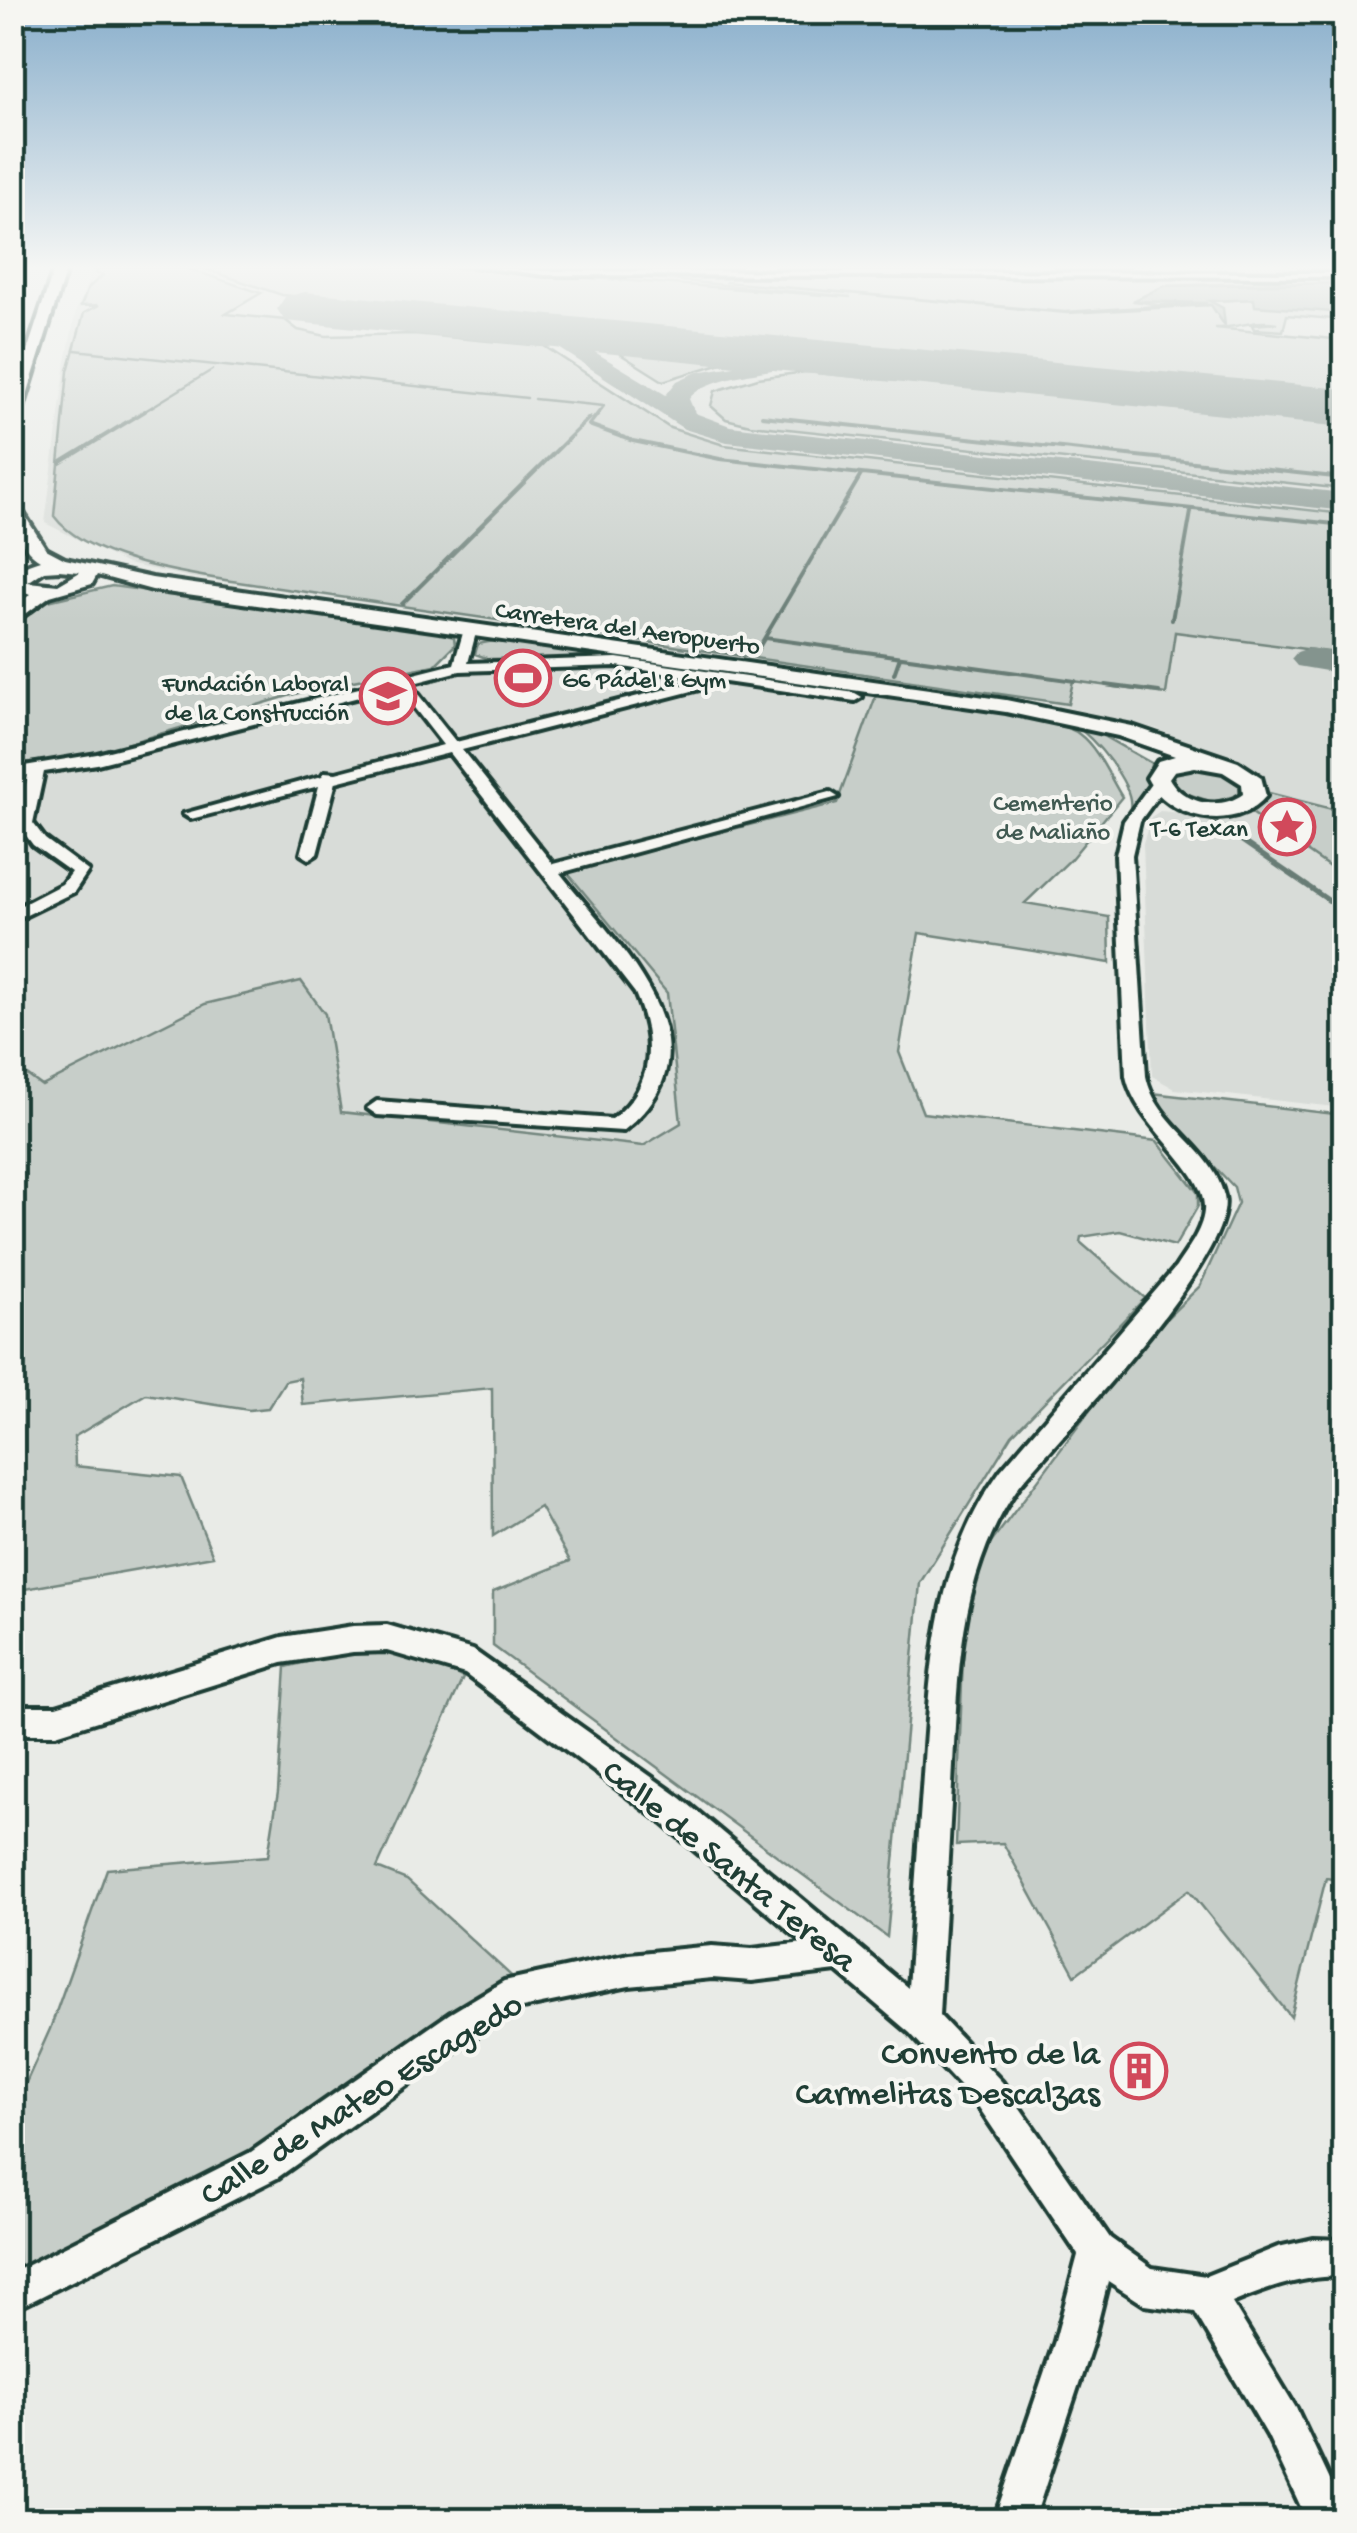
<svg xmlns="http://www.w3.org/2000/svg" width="1357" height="2533" font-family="'Gochi Hand',sans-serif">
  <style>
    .built { fill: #d8dcd8 }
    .green { fill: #c7cec9; stroke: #73867e; stroke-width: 2.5 }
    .water { fill: #99a6a0; stroke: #687c75; stroke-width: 2.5 }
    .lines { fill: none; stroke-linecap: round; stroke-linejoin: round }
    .stream-far2 { stroke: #687c75; stroke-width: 2.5 }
    .stream-far1 { stroke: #687c75; stroke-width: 4 }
    .stream { stroke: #687c75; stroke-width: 5 }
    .taxiway { fill: #84948e; fill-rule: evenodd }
    .runway { fill: #84948e; fill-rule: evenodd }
    .minor-casing { stroke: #1f3d34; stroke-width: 8 }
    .highway-casing { stroke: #1f3d34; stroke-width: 8 }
    .minor { fill: #f6f6f2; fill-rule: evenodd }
    .highway { fill: #f6f6f2; fill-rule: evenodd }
    .labels { text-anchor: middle; stroke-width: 8; stroke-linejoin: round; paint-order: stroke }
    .far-street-label { font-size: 25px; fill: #1f3d34; stroke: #f6f6f2 }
    .far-poi-label { font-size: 25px; fill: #1f3d34; stroke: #f6f6f2; text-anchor: end }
    .far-park-label { font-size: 25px; fill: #415a52; stroke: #f6f6f2 }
    .near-street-label { font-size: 35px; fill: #1f3d34; stroke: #f6f6f2 }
    .near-poi-label { font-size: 35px; fill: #1f3d34; stroke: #f6f6f2; text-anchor: end }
  </style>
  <rect width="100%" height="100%" fill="#e9ebe7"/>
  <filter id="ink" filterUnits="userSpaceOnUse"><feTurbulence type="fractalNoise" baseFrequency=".01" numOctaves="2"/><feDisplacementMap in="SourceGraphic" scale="20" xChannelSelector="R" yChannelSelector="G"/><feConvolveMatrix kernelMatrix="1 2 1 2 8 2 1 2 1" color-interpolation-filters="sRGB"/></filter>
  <g filter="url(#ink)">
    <!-- built -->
    <path class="built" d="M94,266H1344V1108L1175,1089L1152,1076L1143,843L1151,817L1160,811L1225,817L1249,811L1263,801L1261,775L1239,765L1157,729L1040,701L194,578L127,564L45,523L66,361L76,311Z
      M543,656L621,657L877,693L837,803L567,871L667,993L681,1123L643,1146L340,1112L325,1014L301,981L205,1004L41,1086L13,1064L12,764L85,756L435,665Z"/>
    <!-- green -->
    <path class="green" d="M98,266H180L261,293L226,314L285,320L298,330L326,336L414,334L544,346L670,428L724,445L1344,514V654L1175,632L1166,694L1073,681L1068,704L238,582C187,574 86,560 54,516L68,371L84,313L99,305L81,306L88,288L103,275L96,273Z
      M196,266H423L851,297L650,278L1344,279L1339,286L1277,282L1164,286L1135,301L1158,305L1206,301L1207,305L1212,301L1254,299L1257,303L1344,313V320L1287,315L1283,331L1254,329L1252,325L1277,323C1254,319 1238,328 1215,328L1344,340V394L282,295Z
      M617,352L722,363L663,381Z
      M806,372L1344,424V489L750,425L726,419L711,406L715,391L758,378Z
      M112,586L429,630L454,637L455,645L435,665L312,689L85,756L13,764V628L35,604Z
      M499,640L621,657L489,659L475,654L478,644Z
      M877,693C912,698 1058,716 1079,734C1098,748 1110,778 1122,797L1070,860L1025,903L1109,917L1110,963L919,933L899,1052L923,1113L1157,1141L1198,1193V1206L1175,1246L1120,1231L1081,1237L1080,1242L1145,1298L1012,1435L920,1583L887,1937L493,1646V1592L570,1561L540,1507L493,1536L492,1388L303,1405L300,1378L285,1381L268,1408L249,1410L146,1394L74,1437L75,1466L181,1477L213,1556L13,1591L12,1064L42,1086L205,1004L301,981L325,1014L341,1112L643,1146L681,1123L667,993L566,871L837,803Z
      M1073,725L1103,736L1151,763L1149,796L1130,809C1135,786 1093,735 1073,725Z
      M1204,767L1227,773L1240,784L1239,795L1212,802L1176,790L1172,782L1176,772Z
      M1265,792L1344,812V877L1249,811L1263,801Z
      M1152,1093L1344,1115V1881L1326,1878L1291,2017L1189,1890L1075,1975L1003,1843L956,1845L965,1600L988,1547L1138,1346L1200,1286L1238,1203L1234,1187L1162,1111Z
      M356,1650L428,1659L463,1678L377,1868L407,1880L520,1984L264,2145L19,2276L12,2114L50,2029L107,1869L268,1856L278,1792L286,1667Z"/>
    <!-- water -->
    <path class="water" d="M725,282L1065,312L1207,303L1133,301L1164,286L1344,283V313L1255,306L1254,299L1210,301L1223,308L1225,326L1211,305L1067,313Z"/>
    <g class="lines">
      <!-- stream-far2 -->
      <path class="stream-far2" d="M75,350L527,398
        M534,399L604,406L598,414
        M140,414L212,370"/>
      <!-- stream-far1 -->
      <path class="stream-far1" d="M600,411L589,425L633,441L720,459L1344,525
        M762,416L1344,478
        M60,463L145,411
        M402,604L589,418
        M1172,620L1191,512
        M765,638L1075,681
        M755,654L861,475
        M894,674L900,657
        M1106,685L1159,692
        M1210,819L1227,830"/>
      <!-- stream -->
      <path class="stream" d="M1223,828L1344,911"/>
      <!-- taxiway -->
      <path class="taxiway" d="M550,325L666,395L677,381L697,372L821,352L824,357L821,362C788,370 708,373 689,399L695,413L730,426L1344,493V511L727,442L684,429L542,337L538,332Z
        M1309,648L1344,654V674L1297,666L1291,659L1297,652Z"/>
      <!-- runway -->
      <path class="runway" d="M305,292L1344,389V427L285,321L277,309L285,297Z"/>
      <!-- minor casing -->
      <g class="minor-casing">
        <path id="minor" d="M472,266L545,271L1344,273V277L545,275Z
          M465,626L477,629L468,663L617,658L855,693L862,697L855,701L712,680L700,689L462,750L553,864L830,792L838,797L560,873C617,946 731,1047 623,1131L377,1115L367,1108L377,1101L612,1119C655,1086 655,1040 635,993L449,753L336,782L317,854L309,859L301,854L319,786L191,819L183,814L322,776L325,772L336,773L443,745L398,687L97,764L44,772L33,823L45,839L88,871L74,892L12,922V910L62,884L71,872L33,845L17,823L28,775L12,778V768L97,754L454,664ZM617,666L697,678L690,683L456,742L410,684L460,671Z
          M1153,781L1167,784L1140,821L1132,855L1146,1076C1156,1126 1213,1147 1224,1196C1238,1255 1060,1436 1019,1486C956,1576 958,1681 952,1786C948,1862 943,1939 939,2015L1002,2082L1110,2238L1152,2268L1206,2276L1278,2247L1314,2239L1344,2240V2276C1302,2276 1271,2287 1232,2303L1296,2408L1342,2506L1344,2520H1307L1268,2436L1195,2312L1145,2305L1108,2281L1093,2341L1034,2520H994L1055,2341L1078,2255L978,2106L910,2033L837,1971L752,1981L712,1978L629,1986L522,2008L473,2038L277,2178L12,2311V2273L251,2152L449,2014L504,1981L629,1954L712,1946L752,1949L804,1943L659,1820L465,1674L387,1651L353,1652L282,1663L56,1734H12V1706H56L282,1637L353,1626L387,1625L473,1650L681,1798L908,1988C913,1917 918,1846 923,1775C931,1666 934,1562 1001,1470L1176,1267C1187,1250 1202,1231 1204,1211C1208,1168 1137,1129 1126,1076L1116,855L1124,821Z"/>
      </g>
      <!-- highway casing -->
      <g class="highway-casing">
        <path id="highway" d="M55,266H67L19,421L12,425V397Z
          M12,504L18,505L46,549L65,559L152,578L1006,700L1132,726L1238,762L1261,777L1266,796C1235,834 1167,819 1147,778L1158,761L1175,756L1118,736L1006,712L152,590L97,575L92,584L50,596L12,624V608L31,594L12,589C12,571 23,565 40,560C21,549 12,525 12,504ZM59,570L80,572L58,585L28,582L44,571ZM1195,767L1223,772L1242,784L1243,794C1220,811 1183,804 1169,778L1174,771Z"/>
      </g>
      <!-- minor -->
      <use href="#minor" class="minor"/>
      <!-- highway -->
      <use href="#highway" class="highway"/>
    </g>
  </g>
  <!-- sky -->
  <linearGradient id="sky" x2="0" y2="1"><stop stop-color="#88aecb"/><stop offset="0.43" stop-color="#f5f6f4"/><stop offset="1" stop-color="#f5f6f4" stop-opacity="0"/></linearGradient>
  <rect width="1357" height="621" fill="url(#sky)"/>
  <!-- icons -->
  <defs>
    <g id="stadium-ring" transform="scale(2.875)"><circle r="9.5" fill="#f6f6f2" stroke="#d1495b" stroke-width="1.5"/><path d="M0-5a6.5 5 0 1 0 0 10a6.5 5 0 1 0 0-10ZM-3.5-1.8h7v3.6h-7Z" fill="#d1495b"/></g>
    <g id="school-ring" transform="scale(2.875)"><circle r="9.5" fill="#f6f6f2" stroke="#d1495b" stroke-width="1.5"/><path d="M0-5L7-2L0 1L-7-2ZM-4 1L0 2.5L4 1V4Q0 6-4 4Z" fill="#d1495b"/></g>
    <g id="sight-ring" transform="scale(2.875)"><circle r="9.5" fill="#f6f6f2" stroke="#d1495b" stroke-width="1.5"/><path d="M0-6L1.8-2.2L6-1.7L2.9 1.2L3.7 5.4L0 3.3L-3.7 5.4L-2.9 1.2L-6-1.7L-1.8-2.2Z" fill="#d1495b"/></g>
    <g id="building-ring" transform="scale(2.875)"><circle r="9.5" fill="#f6f6f2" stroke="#d1495b" stroke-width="1.5"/><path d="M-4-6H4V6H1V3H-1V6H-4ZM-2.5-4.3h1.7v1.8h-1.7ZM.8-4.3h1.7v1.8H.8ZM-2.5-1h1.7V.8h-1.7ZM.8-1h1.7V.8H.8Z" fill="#d1495b"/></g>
  </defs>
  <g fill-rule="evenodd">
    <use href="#stadium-ring" x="523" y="678"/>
    <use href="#school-ring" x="388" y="696"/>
    <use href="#sight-ring" x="1287" y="827"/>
    <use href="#building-ring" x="1139" y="2071"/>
  </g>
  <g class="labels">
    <!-- far-street labels -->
    <g class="far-street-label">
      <text transform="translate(628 626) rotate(8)" y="9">Carretera del Aeropuerto</text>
    </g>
    <!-- far-poi labels -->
    <g class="far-poi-label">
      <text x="562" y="687" text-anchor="start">G6 Pádel &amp; Gym</text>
      <text x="349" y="691">Fundación Laboral<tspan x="349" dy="29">de la Construcción</tspan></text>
      <text x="1248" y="836">T-6 Texan</text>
    </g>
    <!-- far-park labels -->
    <g class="far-park-label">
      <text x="1053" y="810">Cementerio<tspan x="1053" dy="29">de Maliaño</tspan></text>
    </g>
    <!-- near-street labels -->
    <g class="near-street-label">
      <text transform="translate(731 1864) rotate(39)" y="12">Calle de Santa Teresa</text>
      <text transform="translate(360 2097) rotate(-32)" y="12">Calle de Mateo Escagedo</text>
    </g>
    <!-- near-poi labels -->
    <g class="near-poi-label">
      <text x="1100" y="2063">Convento de la<tspan x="1100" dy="40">Carmelitas Descalzas</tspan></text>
    </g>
  </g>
  <!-- margin -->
  <rect width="1357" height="2533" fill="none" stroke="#f6f6f2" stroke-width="50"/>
  <rect x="25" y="25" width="1307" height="2483" fill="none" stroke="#1f3d34" stroke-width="4" filter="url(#ink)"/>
</svg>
